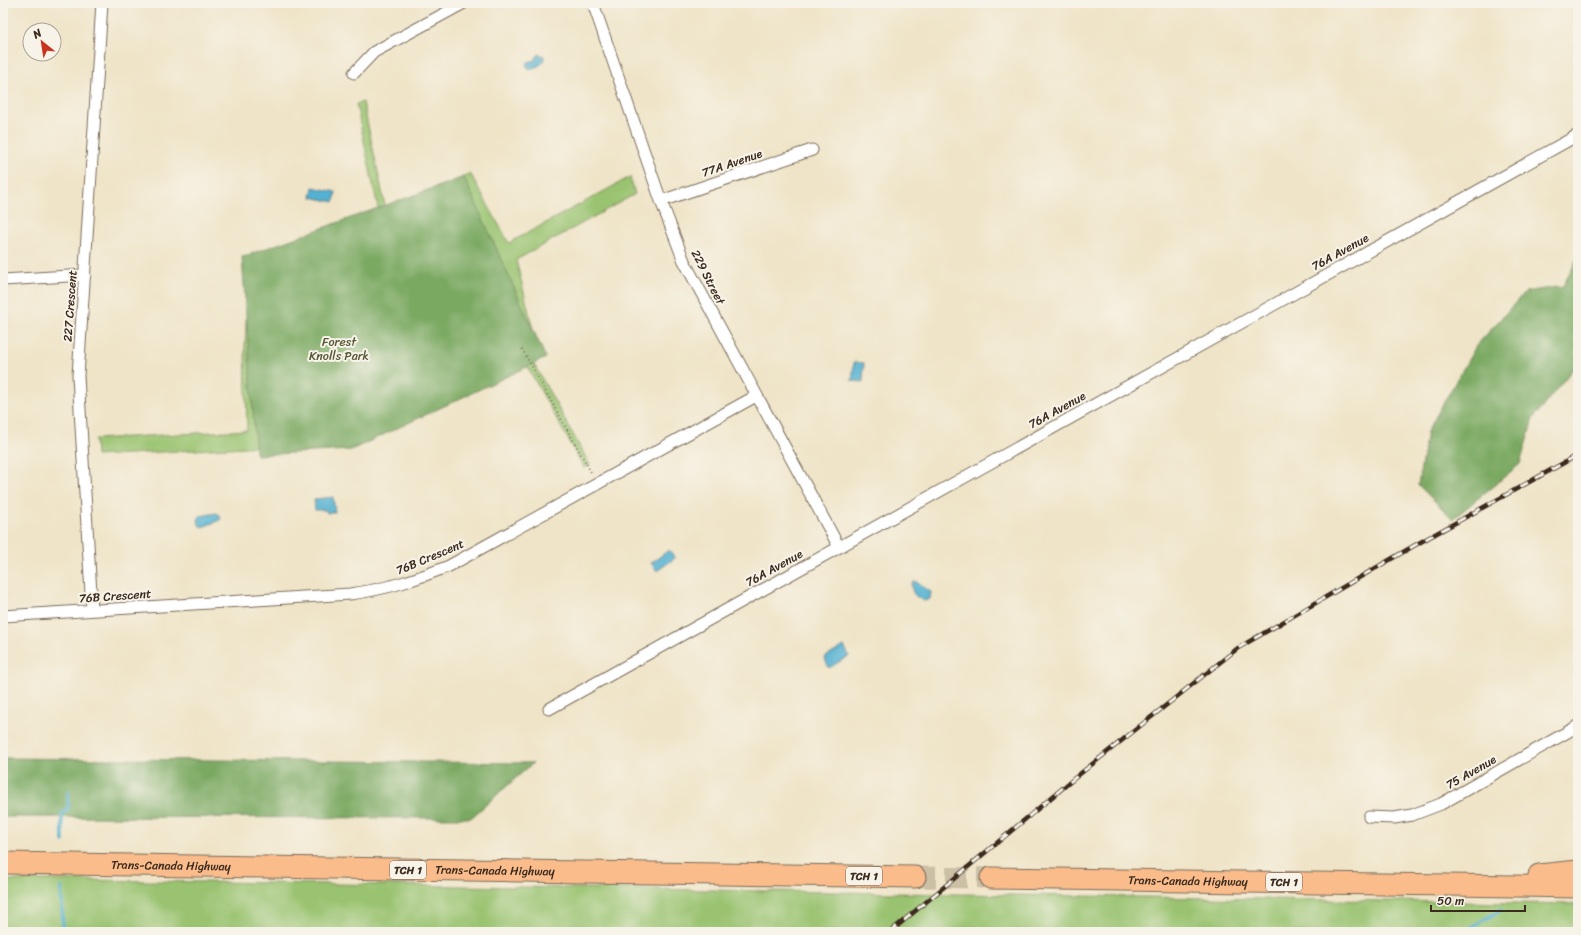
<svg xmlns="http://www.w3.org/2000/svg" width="1581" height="935" font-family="Sriracha,sans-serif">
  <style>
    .green { fill: #99c36f; stroke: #6a7646 }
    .forest { fill: #7aa962; stroke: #5a6a40 }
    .water { fill: #53b1d1; stroke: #476e78 }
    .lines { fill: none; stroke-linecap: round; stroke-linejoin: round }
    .stream { stroke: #53b1d1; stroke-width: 3.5 }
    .highway-tunnel { stroke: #cbbfa5; stroke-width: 21; stroke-dasharray: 21 10; stroke-linecap: butt }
    .street-casing { stroke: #7a6b59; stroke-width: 13 }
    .highway-casing { stroke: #7a6b59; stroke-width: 23 }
    .path { stroke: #7a6b59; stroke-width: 2; stroke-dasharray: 1 3; stroke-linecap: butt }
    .street { stroke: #fff; stroke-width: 11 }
    .highway { stroke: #fabc8b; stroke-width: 21 }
    .rail-casing { stroke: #3b2a1e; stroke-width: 4.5 }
    .rail { stroke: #f7f3e8; stroke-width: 3; stroke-dasharray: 9; stroke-linecap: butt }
    .labels { text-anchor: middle; stroke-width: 4; stroke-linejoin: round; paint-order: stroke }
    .shield { fill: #f7f3e8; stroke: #73665b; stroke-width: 1 }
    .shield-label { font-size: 11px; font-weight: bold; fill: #3b2a1e }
    .street-label { font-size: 12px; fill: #3b2a1e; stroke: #f7f3e8 }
    .park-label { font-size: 12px; fill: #575836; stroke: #f7f3e8 }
  </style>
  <rect width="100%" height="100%" fill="#f7f3e8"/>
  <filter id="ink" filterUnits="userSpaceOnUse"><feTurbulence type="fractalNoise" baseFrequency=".025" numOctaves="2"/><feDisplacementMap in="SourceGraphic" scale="8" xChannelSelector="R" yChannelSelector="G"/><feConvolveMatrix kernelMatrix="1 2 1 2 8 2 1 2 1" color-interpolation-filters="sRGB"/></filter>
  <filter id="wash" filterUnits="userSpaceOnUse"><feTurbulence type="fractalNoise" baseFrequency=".012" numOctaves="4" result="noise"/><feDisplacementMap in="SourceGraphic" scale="16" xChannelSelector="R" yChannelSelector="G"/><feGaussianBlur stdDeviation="0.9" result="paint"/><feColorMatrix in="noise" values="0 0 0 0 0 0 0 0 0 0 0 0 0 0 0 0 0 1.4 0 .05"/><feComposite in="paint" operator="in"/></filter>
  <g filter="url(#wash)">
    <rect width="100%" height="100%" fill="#efe4c7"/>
    <!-- green -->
    <path class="green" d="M363,102L388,219L470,173L509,243L630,177L635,194L516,260L536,341L525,348L590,465L584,468L519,352L361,440L96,456L95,439L247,430L245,347L247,297L381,222L356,104Z
      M3,880H84L1578,904V932H140L3,930Z"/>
    <!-- forest -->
    <path class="forest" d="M464,177L546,358L351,450L256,455L242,257Z
      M1578,257V364L1575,366L1533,419L1520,464L1453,519L1418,485L1427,432L1476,346L1525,292L1563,286Z
      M3,758L533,763L471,818L3,817Z"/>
    <!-- water -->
    <path class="water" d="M539,54L544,56C545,64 536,68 529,69L526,65L528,62L534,60Z
      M313,187L336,192L334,202L311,197Z
      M854,362L864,363L863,382L852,381Z
      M333,497L335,512L327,513L326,510H315L314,499Z
      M216,513L220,515L221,519C219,521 205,526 202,527L199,525L198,520L200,516Z
      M669,550L675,558L657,571L651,563Z
      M915,581L931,592L930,599L925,601C915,597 911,594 912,583Z
      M844,646L849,656L829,668L824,658Z"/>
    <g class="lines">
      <!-- stream -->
      <path class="stream" d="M63,841L62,814L68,809V792
        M61,887L63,928
        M1463,932L1501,910"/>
    </g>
  </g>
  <g filter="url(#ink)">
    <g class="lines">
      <!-- highway-tunnel -->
      <path class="highway-tunnel" d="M915,877L991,878"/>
      <!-- street casing -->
      <g class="street-casing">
        <path id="street" d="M593,3L661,201L684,261L839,547
          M354,73L374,52L464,3
          M661,201L812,150
          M3,280L85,275
          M92,610L78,376L102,3
          M3,616L350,594C387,589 414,580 449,566L756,396
          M549,709L1578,135
          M1369,817L1394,818L1412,815L1441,804L1578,726"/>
      </g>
      <!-- highway casing -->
      <g class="highway-casing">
        <g id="highway">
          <path id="s1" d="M3,863L915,877"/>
          <path d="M1539,875L1578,871"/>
          <path id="s2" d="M991,878L1578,887"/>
        </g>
      </g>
      <!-- path -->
      <path class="path" d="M522,349L592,474"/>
      <!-- street -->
      <use href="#street" class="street"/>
      <!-- highway -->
      <use href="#highway" class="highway"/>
      <!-- rail casing -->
      <g class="rail-casing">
        <path id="rail" d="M890,932L1076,777L1238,648L1417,544L1578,455"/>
      </g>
      <!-- rail -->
      <use href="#rail" class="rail"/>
    </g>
  </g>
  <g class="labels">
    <!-- shield labels -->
    <g class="shield">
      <rect x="390" y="861" width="36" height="18" rx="3"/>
      <rect x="846" y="867" width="36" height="18" rx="3"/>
      <rect x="1266" y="873" width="36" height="18" rx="3"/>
    </g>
    <g class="shield-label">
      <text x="408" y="874">TCH 1</text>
      <text x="864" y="880">TCH 1</text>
      <text x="1284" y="886">TCH 1</text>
    </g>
    <!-- street labels -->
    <g class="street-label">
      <text transform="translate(732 163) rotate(-19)" y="4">77A Avenue</text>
      <text transform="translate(1340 252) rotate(-29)" y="4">76A Avenue</text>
      <text transform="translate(708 277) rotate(63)" y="4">229 Street</text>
      <text transform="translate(70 306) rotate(-86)" y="4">227 Crescent</text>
      <text transform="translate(1057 410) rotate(-29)" y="4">76A Avenue</text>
      <text transform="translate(430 557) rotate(-23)" y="4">76B Crescent</text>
      <text transform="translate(774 568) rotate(-29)" y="4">76A Avenue</text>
      <text transform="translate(115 596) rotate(-4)" y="4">76B Crescent</text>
      <text transform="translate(1471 772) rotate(-30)" y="4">75 Avenue</text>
      <text dy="4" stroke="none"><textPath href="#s1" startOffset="168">Trans-Canada Highway</textPath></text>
      <text dy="4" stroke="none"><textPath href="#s1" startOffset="492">Trans-Canada Highway</textPath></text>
      <text dy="4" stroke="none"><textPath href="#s2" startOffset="197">Trans-Canada Highway</textPath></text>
    </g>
    <!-- park labels -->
    <g class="park-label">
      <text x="339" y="346">Forest<tspan x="339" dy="14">Knolls Park</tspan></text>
    </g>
  </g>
  <!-- margin -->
  <rect width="1581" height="935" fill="none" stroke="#f7f3e8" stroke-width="16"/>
  <!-- north arrow -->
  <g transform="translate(42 42) rotate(330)"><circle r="19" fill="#f7f3e8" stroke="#aca397"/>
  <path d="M0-3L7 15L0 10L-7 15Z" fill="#c8321e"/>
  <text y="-6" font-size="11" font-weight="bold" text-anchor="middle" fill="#3b2a1e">N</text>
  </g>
  <!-- scale -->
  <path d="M1431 905v6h94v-6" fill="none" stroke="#3b2a1e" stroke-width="2"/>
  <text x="1437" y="905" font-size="12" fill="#3b2a1e" stroke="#f7f3e8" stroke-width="3" paint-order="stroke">50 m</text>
</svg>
